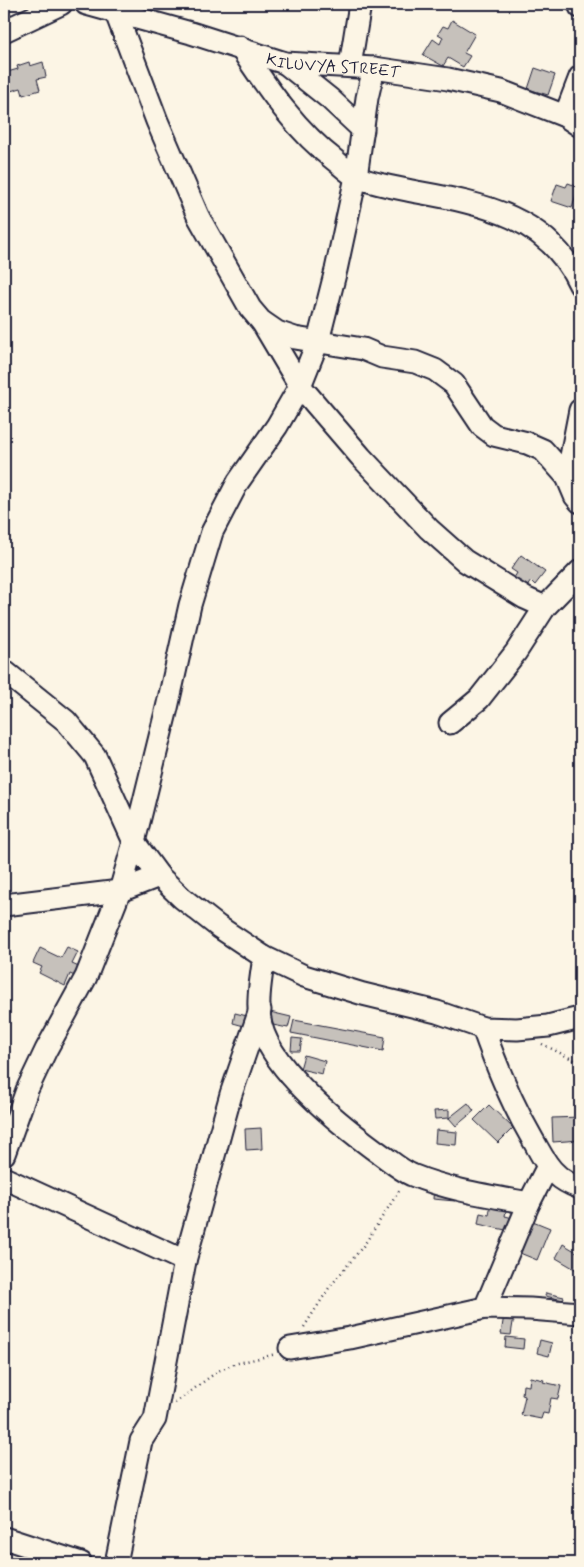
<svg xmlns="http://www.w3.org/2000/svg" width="584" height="1567" font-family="Mynerve,sans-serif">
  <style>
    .building { fill: #c6c1bb; stroke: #22223b }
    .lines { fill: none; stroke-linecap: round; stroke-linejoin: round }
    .minor-casing { stroke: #22223b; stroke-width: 25 }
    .path { stroke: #22223b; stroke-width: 2.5; stroke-dasharray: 1 4; stroke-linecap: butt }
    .minor { stroke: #fcf5e5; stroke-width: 21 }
    .labels { text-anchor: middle; stroke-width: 5; stroke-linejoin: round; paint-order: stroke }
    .street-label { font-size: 16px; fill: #22223b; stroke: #fcf5e5 }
  </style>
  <rect width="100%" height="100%" fill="#fcf5e5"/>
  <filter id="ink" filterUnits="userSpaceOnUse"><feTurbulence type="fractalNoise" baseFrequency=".02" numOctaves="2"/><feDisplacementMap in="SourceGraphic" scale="10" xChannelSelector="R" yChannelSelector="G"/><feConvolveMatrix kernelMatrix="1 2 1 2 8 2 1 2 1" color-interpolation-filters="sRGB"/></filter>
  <g filter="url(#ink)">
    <!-- building -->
    <path class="building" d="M452,20L475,34L464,53L470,56L463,67L448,58L443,66L423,55L433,39L440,44L443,37L438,34L443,26L448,28Z
      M29,62L30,66L43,62L46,77L37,79L40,90L23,95L21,88L7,92L4,73L18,69L17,66Z
      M535,68L555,75L548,95L528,89Z
      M568,183L579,187L572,208L551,201L557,184L566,187Z
      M521,555L545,572L535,585L531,581L524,591L512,581L517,573L511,569Z
      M67,947L78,952L72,964L81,968L77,977L70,974L65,986L39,973L42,967L33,963L40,948L61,958Z
      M270,1012L291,1017L288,1028L268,1024Z
      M235,1013L247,1016L244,1026L233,1023Z
      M294,1020L385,1037L383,1051L291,1033Z
      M292,1038L302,1039L300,1051H291Z
      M304,1055L325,1061L322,1074L300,1069Z
      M468,1103L474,1111L456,1126L449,1118Z
      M489,1105L513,1128L498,1143L474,1120Z
      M449,1110V1118L435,1119L434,1111Z
      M580,1117V1140L553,1142L552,1118Z
      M261,1128L262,1149L246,1150L245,1129Z
      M436,1130L457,1132L456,1145L435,1143Z
      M434,1187L456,1189L455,1201L433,1199Z
      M491,1203L507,1206L505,1216L513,1218L510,1231L478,1224L480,1213L489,1215Z
      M528,1219L550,1228L537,1260L515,1251Z
      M563,1244L580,1254V1272L556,1258Z
      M546,1293L564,1297L563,1300L545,1296Z
      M504,1315L514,1316L511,1335L501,1334Z
      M506,1337L524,1339L523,1349L505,1347Z
      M540,1340L552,1343L549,1356L537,1353Z
      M530,1377L544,1380L543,1382L561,1386L558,1399L551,1398L548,1414L543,1413L541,1419L521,1415L525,1396L522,1395L523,1385L529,1386Z"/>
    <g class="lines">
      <!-- minor casing -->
      <g class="minor-casing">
        <g id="minor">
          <path id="s1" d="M86,4L191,33L285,63L374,68L448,79L501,91L565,116L580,126"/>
          <path d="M579,4L580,7"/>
          <path d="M116,13L157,121L198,216L250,308L261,321L277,332L295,338L363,349L382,357L415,362L435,370L454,384L482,426L494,435L527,443L543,450L567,477L575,496L580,502"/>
          <path d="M4,31L61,4"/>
          <path d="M240,47C268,89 296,131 337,162C343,167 349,173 355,176C367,183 403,189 417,192C484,204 549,217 580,285"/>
          <path d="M285,63L330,99L363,130"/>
          <path d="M350,66L360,4"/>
          <path d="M565,116L580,77"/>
          <path d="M262,322L300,386L361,457L429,529L465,561L525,598L545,607"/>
          <path d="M567,477L580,410"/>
          <path d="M4,671L66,721L95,756L134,842L159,876L182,898L219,927L264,957L304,976L363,994L437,1012L483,1028L517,1029L548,1026L580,1018"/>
          <path d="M450,723L479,699L516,652L545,607L580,571"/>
          <path d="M4,905L120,891L159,876"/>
          <path d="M264,957C261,978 256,1004 261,1025C273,1073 347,1130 386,1158C394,1164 403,1171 412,1175C449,1190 490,1196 529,1203"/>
          <path d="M483,1028C497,1068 512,1104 533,1140C540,1152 546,1166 557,1175C563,1181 572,1185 580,1188"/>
          <path d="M4,1154L27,1090L46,1050L86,977L120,891L134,842L167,708L190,605L212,532L238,482L277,426L300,386L318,341L336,270L356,177L367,98L374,68"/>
          <path d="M4,1178L185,1261"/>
          <path d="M485,1308L529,1203L548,1166"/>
          <path d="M290,1348L350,1338L485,1308L530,1309L580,1313"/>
          <path d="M4,1538L81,1563"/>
          <path d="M116,1563L141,1441L155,1419L185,1261L231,1094L260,1010"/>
        </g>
      </g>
      <!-- path -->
      <path class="path" d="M542,1044L580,1063
        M304,1327L329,1288L364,1245L401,1188
        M175,1403L218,1371L234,1364L276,1354"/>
      <!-- minor -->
      <use href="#minor" class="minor"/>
    </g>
  </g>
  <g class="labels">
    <!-- street labels -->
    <g class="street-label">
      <text dy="6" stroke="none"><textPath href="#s1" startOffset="256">KILUVYA STREET</textPath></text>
    </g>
  </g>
  <!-- margin -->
  <rect width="584" height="1567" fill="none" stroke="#fcf5e5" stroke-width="20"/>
  <rect x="10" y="10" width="564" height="1547" fill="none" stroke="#22223b" stroke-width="2" filter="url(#ink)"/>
</svg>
